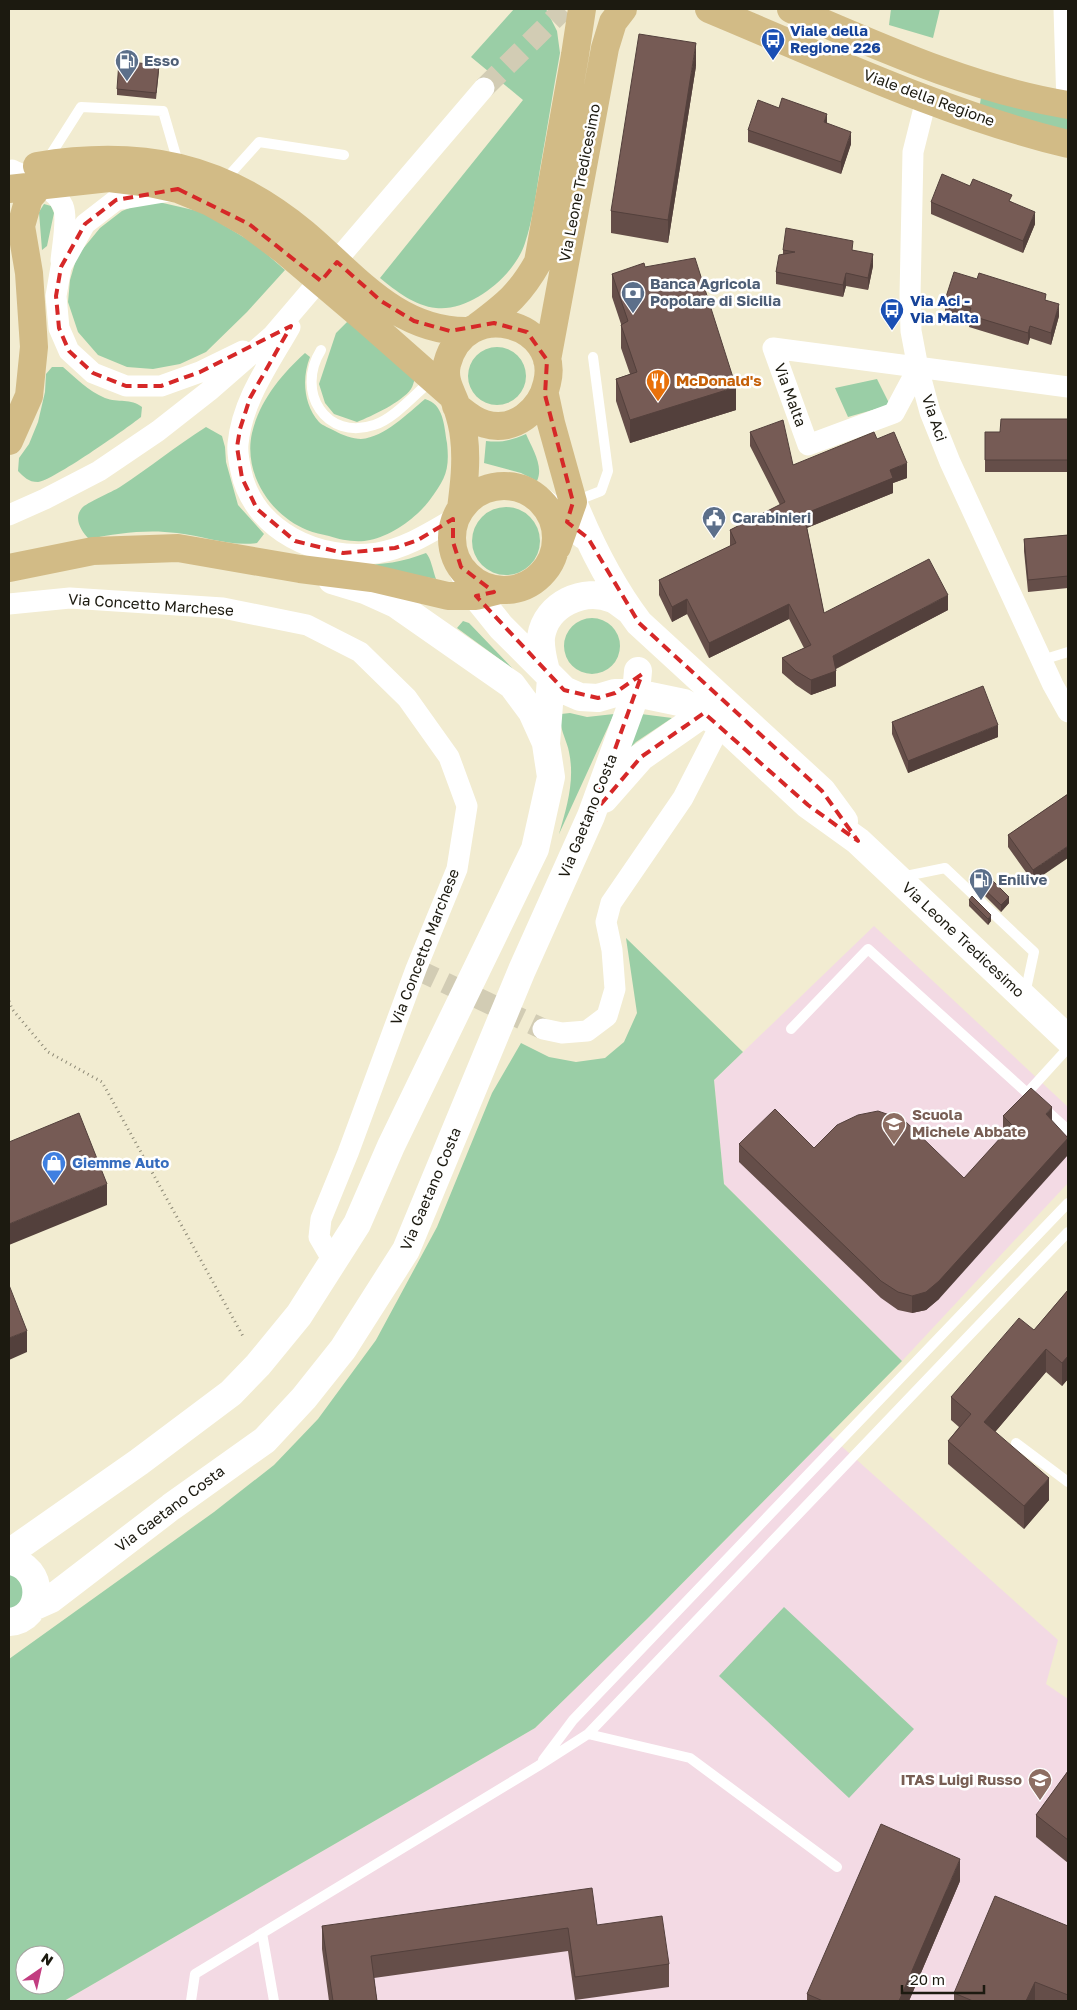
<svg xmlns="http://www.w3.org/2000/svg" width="1077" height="2010" font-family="'Golos Text',sans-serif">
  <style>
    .education { fill: #f3dae4 }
    .green { fill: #9acea6; fill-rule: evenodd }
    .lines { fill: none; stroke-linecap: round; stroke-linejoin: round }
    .street-tunnel { stroke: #d2ccb4; stroke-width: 21; stroke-dasharray: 21 11; stroke-linecap: butt }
    .path { stroke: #8d8976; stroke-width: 3; stroke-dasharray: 1 4; stroke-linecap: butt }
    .lane { stroke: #fff; stroke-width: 10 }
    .street { stroke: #fff; stroke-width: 21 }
    .secondary { stroke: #fff; stroke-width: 28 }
    .primary { stroke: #d2bb86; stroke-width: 28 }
    .wall { fill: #654e49 }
    .shaded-wall { fill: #53403c }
    .building { fill: #765b55; stroke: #53403c }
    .marked { fill: none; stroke: #d62828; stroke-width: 4; stroke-dasharray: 10 6; stroke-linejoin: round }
    .labels { text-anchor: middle; stroke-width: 5; stroke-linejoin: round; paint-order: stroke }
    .transit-label { font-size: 15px; font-weight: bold; fill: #164399; stroke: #fff; text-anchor: start }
    .service-label { font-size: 15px; font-weight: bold; fill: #4e5e75; stroke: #fff; text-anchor: start }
    .street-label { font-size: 15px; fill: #1c1a10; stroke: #fff }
    .food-label { font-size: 15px; font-weight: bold; fill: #c56008; stroke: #fff; text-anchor: start }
    .education-label { font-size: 15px; font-weight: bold; fill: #785e54; stroke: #fff; text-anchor: start }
    .shop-label { font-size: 15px; font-weight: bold; fill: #366cbe; stroke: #fff; text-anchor: start }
  </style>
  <rect width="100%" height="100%" fill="#f2ecd1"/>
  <!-- education -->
  <path class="education" d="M874,926L1068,1107V1183L902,1361L724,1184L714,1080Z
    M829,1435L1058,1640L1046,1684L1068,1699V2001H64L535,1728L648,1618Z"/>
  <!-- green -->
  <path class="green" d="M514,9H546L557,31L560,53C553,91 547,130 540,169C536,193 533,219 525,243C515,275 471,312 436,308C415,306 396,291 380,278L523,100L471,57Z
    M891,9H940L933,38L889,25Z
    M983,84L1068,105V144L978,117Z
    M150,200L202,212L255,244L285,270L247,312L206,352L180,364L153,369L127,367L98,355L78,332L68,302L70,280L77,256L100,228L122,211Z
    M44,204L51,206L54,213L47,246L42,250L39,212Z
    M349,320L415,378C414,381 413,386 411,389C402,402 372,416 357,422L334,414L325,403L319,384L336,333Z
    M468 376a29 29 0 1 1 58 0a29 29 0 1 1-58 0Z
    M305,353L310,357C302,377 303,404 319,422C323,426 330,428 335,431C342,435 353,439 361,439C385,437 408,413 425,399C444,404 444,426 447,443C450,471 445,479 429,501C416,518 391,536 370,540C357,543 341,540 329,536C322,534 314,533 307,530C270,515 243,473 252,433C260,400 281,375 305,353Z
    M52,367H63C76,378 88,391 105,398C118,403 131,398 142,407L141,417C126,429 52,481 38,482C28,482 24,477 18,471L19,458L29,444L38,422L45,392L46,374Z
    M877,379L890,405L848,417L835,388Z
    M206,427L222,436L225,447L226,462L238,505L264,534L257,543C231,547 204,536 177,533C148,529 117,533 89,539C81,531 73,518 82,508C86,503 112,492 120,487C149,468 176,446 206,427Z
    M526,434C532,448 544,466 537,481L521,473L484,463L486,441C502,443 512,440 526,434Z
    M472 541a34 34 0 1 1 68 0a34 34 0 1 1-68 0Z
    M426,553C431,558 433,571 436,579L357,565C382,565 403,562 426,553Z
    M564 646a28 28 0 1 1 56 0a28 28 0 1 1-56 0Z
    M463,621L469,623L513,669L457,628Z
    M570,713L587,717L614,714L559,834C567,807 575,780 569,752C567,740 558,727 561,714Z
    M641,714L672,718L636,742L622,756Z
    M626,938L743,1052L714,1080L724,1184L902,1361L648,1618L535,1728L64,2001H9V1659L214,1512L274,1465L318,1419L376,1340L437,1227L492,1093L521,1043L549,1057L576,1062L605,1058L624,1042L637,1013ZM25,1955H55V1985H25Z
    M9,1570L29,1592L9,1615Z
    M784,1607L914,1729L849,1798L719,1676Z"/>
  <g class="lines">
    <!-- street-tunnel -->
    <path class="street-tunnel" d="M484,88L564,9
      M416,969L543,1029"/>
    <!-- path -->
    <path class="path" d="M9,1001L12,1009L48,1052L102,1082L244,1338"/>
    <!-- lane -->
    <path class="lane" d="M46,162L81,107L163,111L179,166
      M223,182L259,142L344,155
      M321,350C295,392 326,441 374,425C394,419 416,393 432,380
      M573,502L601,491L608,471L593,357
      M1042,660L1068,652
      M901,877L945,868L1034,952L1025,994
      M791,1029L868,949L1068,1130
      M1027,1093L1068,1048
      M1016,1443L1068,1482
      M588,1734L690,1758L837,1867
      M543,1760L573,1720L1068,1203
      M262,1933L274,2001
      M191,2001L195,1974L538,1766L588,1734L1068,1232"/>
    <!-- street -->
    <path class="street" d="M1064,9L1067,105
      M926,100L913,152L910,296L911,331L918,368L930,412L950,462L1053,685L1068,712
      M12,170C29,178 55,188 63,206C68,218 62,248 61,261
      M170,191L116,200L85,224L61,267L56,296L59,328L69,351L93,373L126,386H161L200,372L243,351
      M290,327C269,364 242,401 238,444C237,453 239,462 241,471C253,531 320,562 377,553C407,548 431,532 457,517
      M918,368L894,413L808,445L773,348L1068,387
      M9,515L45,499L99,471L158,431L209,391L272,336L484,88
      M9,604L70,598L223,608L307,625L360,652L407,698L449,757L467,806L457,869L416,969L348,1153L321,1219L319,1237L333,1261
      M543,1029L562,1033L587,1031L607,1016L615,989L612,950L606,922L611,903L683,798L721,724"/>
    <!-- secondary -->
    <path class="secondary" d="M541,501L585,536
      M573,502C590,544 611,586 639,623L822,791L844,821
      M461,567L476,596L501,627L564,690L580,697L598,698L615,693H636L684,703L721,724L808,805L858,841L1068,1039
      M332,580L365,590L396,604L512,685L532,712L546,743
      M546,671C543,659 540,649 541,637C546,604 584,587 613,599C619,602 624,607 629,610
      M604,799L641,757L704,713
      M9,1553L139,1462L231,1393L258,1365L299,1315L357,1224L391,1146L535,849L551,777L546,744L551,678
      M9,1561C46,1566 45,1619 9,1622
      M33,1607L51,1599L171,1507L265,1440L304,1398L343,1349L406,1250L522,970L591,816L636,693L638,671"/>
    <!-- primary -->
    <path class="primary" d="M709,9C827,58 944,114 1068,144
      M791,9C880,47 971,89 1068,105
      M37,166C140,149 222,165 304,233C354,275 397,333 469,331
      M9,189L109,178L150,183L178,189L210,202L249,224L285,251L365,319L450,394
      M478,326C507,304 520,294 538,262L575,55L582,9
      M547,360L605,48L613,22L623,9
      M545,395L551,423L573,502L557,547
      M456,406C465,413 473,421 485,424C514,433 541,410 547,383C562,323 465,295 447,364C443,381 452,392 457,407C460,416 463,427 464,437C467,461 464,485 461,509
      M9,441L29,396L34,347L29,273L21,226L29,198L49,175
      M452 538a52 52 0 1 1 104 0a52 52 0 1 1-104 0Z
      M9,568L93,551L178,548L300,569L372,578L448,596H476L500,590"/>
  </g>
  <!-- wall -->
  <path class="wall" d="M696,66L668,243L611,233V211Z
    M159,71L156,99L117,95V89Z
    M827,123L851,144L841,174L748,142V130Z
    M970,186L1012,202L1035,224L1023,253L931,214V202Z
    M783,250H853L873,266L868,290L846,286L843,297L776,284V272L783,254Z
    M645,267L736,410L630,443L616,401V379L630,374L621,348V324L612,297V274Z
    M945,300H1046L1059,316L1051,345L1030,338L1028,345L969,327V320L945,312Z
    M1068,419V472H985V432H1000Z
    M750,432L793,465L877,439L907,478L893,483V493L807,528L824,613L948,610L836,669V686L811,695L796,685L782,673V658L804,648L789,619L709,658L687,614L672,622L659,595V580L730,546V530L780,505L750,446Z
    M1068,535V588L1028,592L1024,551V539Z
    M892,722L998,737L908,773L892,734Z
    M1068,794L1033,882L1008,847V835Z
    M981,886L1009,903L1001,912L981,892Z
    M969,900L991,921L988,925L969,906Z
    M1031,1088L939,1299L926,1310L912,1313L898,1310L881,1298L739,1162V1144L814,1148L964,1178L1004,1135L1003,1134V1116Z
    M1068,1290V1379L1062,1386L1046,1372L995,1432L1049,1500L1024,1529L948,1464V1441L959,1427L951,1420V1397L1034,1330Z
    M1068,1771V1863L1036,1837V1815Z
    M960,1881L909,2001H807V1994Z
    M597,1925L669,1964V1987L575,2000L568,1951L374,1978L377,2001H329L322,1949V1926Z
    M1068,1926V2001H954V1993Z"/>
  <!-- shaded-wall -->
  <path class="shaded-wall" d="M696,43V66L668,243V220Z
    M827,114V126L824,122Z
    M851,132V144L841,174V162Z
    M1035,212V224L1023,253V241Z
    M873,254V266L868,290V278Z
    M846,273V286L843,297V285Z
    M1059,304V316L1051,345V333Z
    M1030,326V338L1028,345V333Z
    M736,387V410L630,443V420Z
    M907,463V478L893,483V493L804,529V514L890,470Z
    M948,595V610L833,670V656Z
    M687,599V614L672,622V607Z
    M789,604V619L709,658V643Z
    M836,671V686L811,695V680Z
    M998,725V737L908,773V761Z
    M1068,846V858L1033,882V870Z
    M1009,897V903L1001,912V905Z
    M991,915V921L988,925V919Z
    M1052,1107V1125L1046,1114Z
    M1068,1138V1155L939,1299L926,1310L912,1313V1296Z
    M107,1184V1205L9,1245V1224Z
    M27,1331V1352L9,1360V1338Z
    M1046,1349V1372L984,1445V1422Z
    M1068,1356V1379L1062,1386V1363Z
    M1049,1478V1500L1024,1529V1506Z
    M960,1859V1881L909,2001H899Z
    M1035,1982V2001H1026Z"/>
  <!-- building -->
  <path class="building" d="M639,34L696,43L668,220L611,211Z
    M119,61L159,65L156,93L117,89Z
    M782,98L827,114L824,122L851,132L841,162L748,130L758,100L779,108Z
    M942,174L970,186L973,179L1012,195L1009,201L1035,212L1023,241L931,202Z
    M786,228L853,241L852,250L873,254L868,278L846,273L843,285L776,272L779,255L795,252L783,250Z
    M695,258L736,387L630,420L616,379L637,372L621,325L628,321L612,274L644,263L645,267Z
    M954,272L977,279L979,273L1046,294L1045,300L1059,304L1051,333L1030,326L1028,333L969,315L971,308L945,300Z
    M1001,419H1068V460H985V432H1000Z
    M783,420L793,465L874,432L877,439L894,432L907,463L890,470L893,478L804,514L824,613L929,559L948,595L833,656L836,671L811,680L796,671L782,658L811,645L789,604L709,643L687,599L672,607L659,580L736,543L730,530L785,502L750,432Z
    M1068,535V576L1028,580L1024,539Z
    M983,686L998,725L908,761L892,722Z
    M1068,794V846L1033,870L1008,835Z
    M989,877L1009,897L1001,905L981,886Z
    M972,896L991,915L988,919L969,900Z
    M1031,1088L1052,1107L1046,1114L1068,1138L939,1281L926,1292L912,1296L898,1292L881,1281L739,1144L775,1109L814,1148L837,1125L858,1115L878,1111L904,1120L964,1178L1012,1125L1003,1116Z
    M79,1113L107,1184L9,1224V1142Z
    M9,1285L27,1331L9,1338Z
    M1068,1290V1356L1062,1363L1046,1349L984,1422L1049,1478L1024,1506L948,1441L971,1414L951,1397L1019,1318L1034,1330Z
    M1068,1771V1840L1036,1815Z
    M881,1824L960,1859L899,2001H823L807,1994Z
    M592,1888L597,1925L662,1916L669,1964L575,1977L568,1928L371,1956L377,2001H333L322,1926Z
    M995,1896L1068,1926V1995L1035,1982L1026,2001H973L954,1993Z"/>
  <!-- marked area -->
  <path class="marked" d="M178,189L249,224L321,281L337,262L381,301L414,321L450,331L494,323L527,332L547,360L545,395L573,502L567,522L588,538L639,623L822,791L858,841L808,805L704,713L641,757L591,816L642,674L615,693L598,698L564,690L476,596L494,592L461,567L453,542V519L418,540L395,548L343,553L295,541L257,509L242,478L237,447L240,429L250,398L291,326L200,372L161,386H126L93,373L69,351L59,328L56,296L61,267L85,224L116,200Z"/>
  <!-- icons -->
  <defs>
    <g id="bus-pin" transform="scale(1.25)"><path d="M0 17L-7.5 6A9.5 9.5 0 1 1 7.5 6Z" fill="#1a4fb4" stroke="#fff"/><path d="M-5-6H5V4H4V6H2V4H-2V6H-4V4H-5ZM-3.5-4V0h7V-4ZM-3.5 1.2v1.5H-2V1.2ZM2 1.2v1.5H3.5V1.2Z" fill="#fff"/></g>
    <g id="fuel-pin" transform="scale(1.25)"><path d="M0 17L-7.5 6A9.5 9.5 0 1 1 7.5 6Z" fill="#5c6f8a" stroke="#fff"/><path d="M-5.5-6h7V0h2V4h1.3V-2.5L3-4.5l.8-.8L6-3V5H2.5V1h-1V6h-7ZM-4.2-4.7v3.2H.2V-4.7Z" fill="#fff"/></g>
    <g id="bank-pin" transform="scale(1.25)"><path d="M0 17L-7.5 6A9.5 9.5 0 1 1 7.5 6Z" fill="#5c6f8a" stroke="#fff"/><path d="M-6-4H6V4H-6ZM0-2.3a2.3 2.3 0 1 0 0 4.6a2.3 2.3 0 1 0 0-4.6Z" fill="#fff"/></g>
    <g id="restaurant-pin" transform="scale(1.25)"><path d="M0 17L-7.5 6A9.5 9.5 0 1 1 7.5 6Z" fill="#e8710a" stroke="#fff"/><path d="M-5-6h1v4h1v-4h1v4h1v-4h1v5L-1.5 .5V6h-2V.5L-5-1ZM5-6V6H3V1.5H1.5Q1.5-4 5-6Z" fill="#fff"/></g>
    <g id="civic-pin" transform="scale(1.25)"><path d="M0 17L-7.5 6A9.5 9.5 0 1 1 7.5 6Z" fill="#5c6f8a" stroke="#fff"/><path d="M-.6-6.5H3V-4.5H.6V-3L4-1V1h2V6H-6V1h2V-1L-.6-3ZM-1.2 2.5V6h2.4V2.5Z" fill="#fff"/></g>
    <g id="school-pin" transform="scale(1.25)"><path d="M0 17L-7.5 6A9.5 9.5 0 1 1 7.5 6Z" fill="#8d6e63" stroke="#fff"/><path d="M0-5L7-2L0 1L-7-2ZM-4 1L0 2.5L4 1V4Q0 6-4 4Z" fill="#fff"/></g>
    <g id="shop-pin" transform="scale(1.25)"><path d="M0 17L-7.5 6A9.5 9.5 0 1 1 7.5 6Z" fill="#3f7fe0" stroke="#fff"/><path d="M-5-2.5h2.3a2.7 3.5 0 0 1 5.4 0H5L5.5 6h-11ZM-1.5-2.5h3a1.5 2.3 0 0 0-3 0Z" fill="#fff"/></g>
  </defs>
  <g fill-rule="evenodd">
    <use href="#bus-pin" x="773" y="40"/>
    <use href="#fuel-pin" x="127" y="61"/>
    <use href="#bank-pin" x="633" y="293"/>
    <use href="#bus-pin" x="892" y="310"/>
    <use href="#restaurant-pin" x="658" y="381"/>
    <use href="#civic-pin" x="714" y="518"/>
    <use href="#fuel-pin" x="981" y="880"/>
    <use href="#school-pin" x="894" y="1124"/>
    <use href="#shop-pin" x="54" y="1163"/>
    <use href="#school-pin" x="1040" y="1780"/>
  </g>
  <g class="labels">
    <!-- transit labels -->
    <g class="transit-label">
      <text x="790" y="36">Viale della<tspan x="790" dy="17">Regione 226</tspan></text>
      <text x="910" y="306">Via Aci -<tspan x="910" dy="17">Via Malta</tspan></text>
    </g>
    <!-- service labels -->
    <g class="service-label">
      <text x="144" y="66">Esso</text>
      <text x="650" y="289">Banca Agricola<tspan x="650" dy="17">Popolare di Sicilia</tspan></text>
      <text x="732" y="523">Carabinieri</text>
      <text x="998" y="885">Enilive</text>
    </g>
    <!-- street labels -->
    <g class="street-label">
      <text transform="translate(929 98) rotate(20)" y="5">Viale della Regione</text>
      <text transform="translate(580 183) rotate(-79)" y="5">Via Leone Tredicesimo</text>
      <text transform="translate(790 395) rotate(70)" y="5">Via Malta</text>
      <text transform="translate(934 418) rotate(71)" y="5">Via Aci</text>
      <text transform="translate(151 605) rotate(4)" y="5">Via Concetto Marchese</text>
      <text transform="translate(588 816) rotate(-68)" y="5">Via Gaetano Costa</text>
      <text transform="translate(963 940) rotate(43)" y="5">Via Leone Tredicesimo</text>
      <text transform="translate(425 947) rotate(-69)" y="5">Via Concetto Marchese</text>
      <text transform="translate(431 1189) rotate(-67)" y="5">Via Gaetano Costa</text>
      <text transform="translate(170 1509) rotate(-37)" y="5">Via Gaetano Costa</text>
    </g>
    <!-- food labels -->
    <g class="food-label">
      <text x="676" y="386">McDonald's</text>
    </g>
    <!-- education labels -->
    <g class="education-label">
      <text x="912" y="1120">Scuola<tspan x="912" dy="17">Michele Abbate</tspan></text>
      <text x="1022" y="1785" text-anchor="end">ITAS Luigi Russo</text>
    </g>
    <!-- shop labels -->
    <g class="shop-label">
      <text x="72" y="1168">Giemme Auto</text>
    </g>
  </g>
  <!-- border -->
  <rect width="1077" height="2010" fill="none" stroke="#1c1a10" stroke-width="20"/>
  <!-- north arrow -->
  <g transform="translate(40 1970) rotate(34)"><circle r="24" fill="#ffffff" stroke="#a4a39f"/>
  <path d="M0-4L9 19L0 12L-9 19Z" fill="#c23d80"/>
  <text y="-8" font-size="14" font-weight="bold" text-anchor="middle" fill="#1c1a10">N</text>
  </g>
  <!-- scale -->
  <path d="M902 1985v8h82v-8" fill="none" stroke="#1c1a10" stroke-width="2.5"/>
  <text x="910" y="1985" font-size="15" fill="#1c1a10" stroke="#ffffff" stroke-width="4" paint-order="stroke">20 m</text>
</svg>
